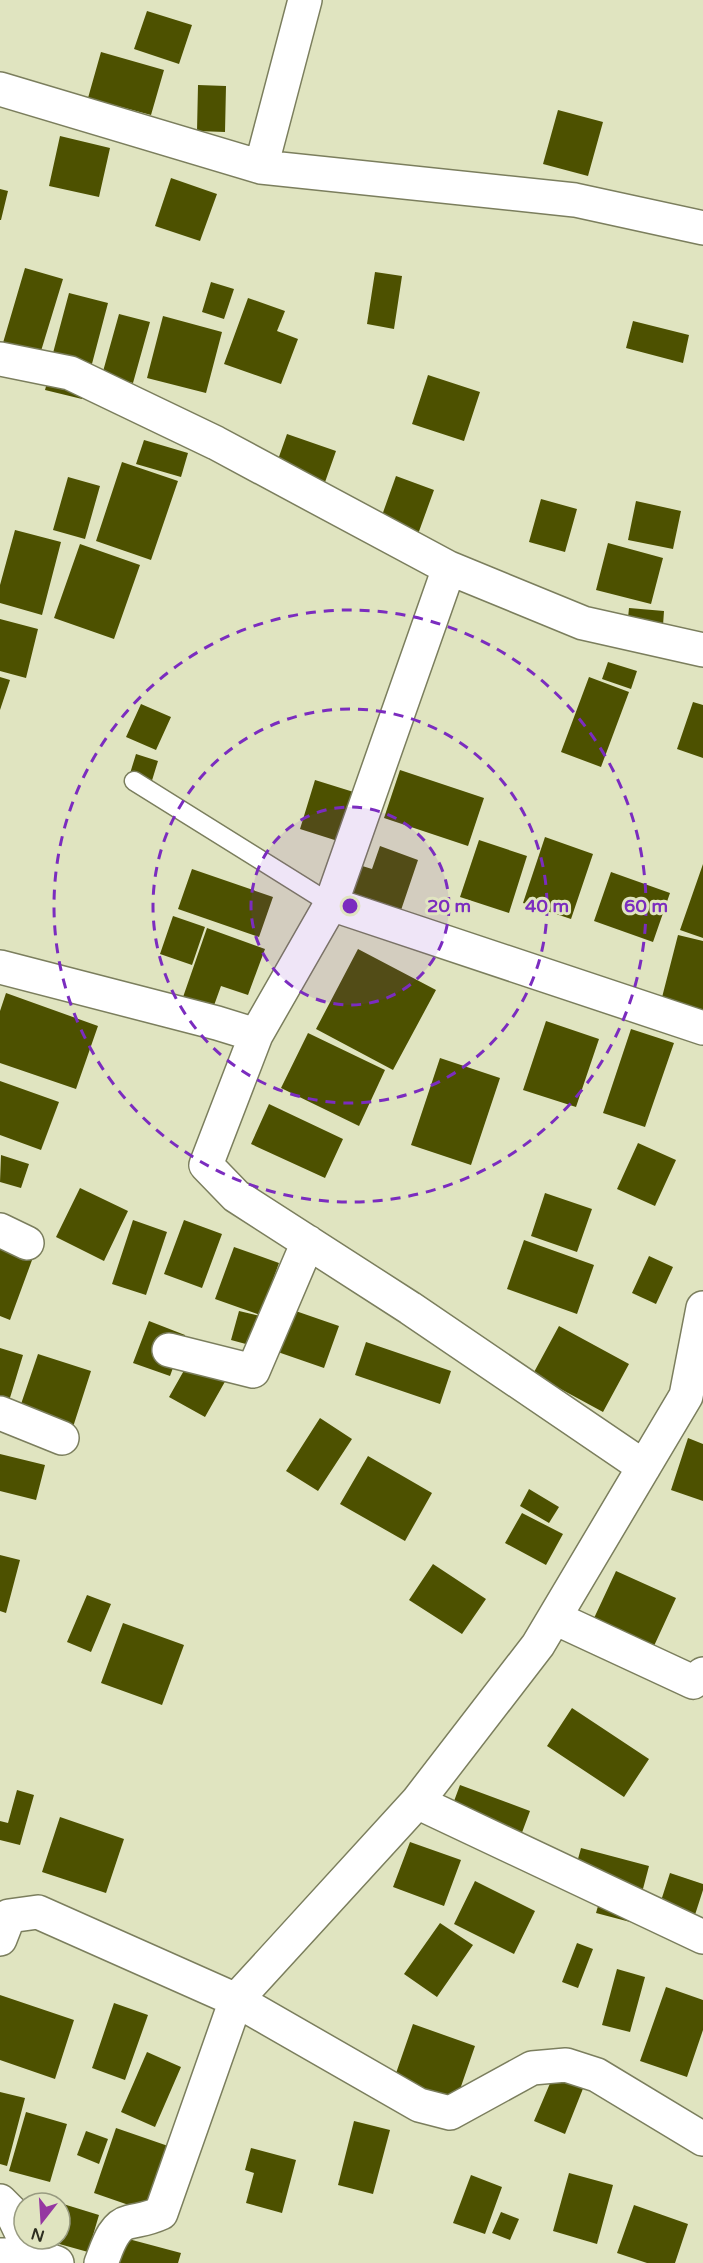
<svg xmlns="http://www.w3.org/2000/svg" width="703" height="2263" font-family="'Varela Round',sans-serif">
  <style>
    .building { fill: #4d5100 }
    .lines { fill: none; stroke-linecap: round; stroke-linejoin: round }
    .service-casing { stroke: #7b7e5d; stroke-width: 21 }
    .minor-casing { stroke: #7b7e5d; stroke-width: 36 }
    .service { stroke: #fff; stroke-width: 18 }
    .minor { stroke: #fff; stroke-width: 33 }
    .ring { fill: none; stroke: #7b2cbf; stroke-width: 3; stroke-dasharray: 10 8 }
    .centre { fill: #7b2cbf; stroke: #e0e4c0; stroke-width: 3 }
    .ring-label { font-size: 18px; text-anchor: middle; font-weight: bold; fill: #7b2cbf; stroke: #e0e4c0; stroke-width: 6; stroke-linejoin: round; paint-order: stroke }
  </style>
  <rect width="100%" height="100%" fill="#e0e4c0"/>
  <!-- building -->
  <path class="building" d="M147,11L192,25L179,64L134,49Z
    M101,52L164,70L151,115L88,98Z
    M198,85L226,86L225,132L197,131Z
    M558,110L603,122L588,176L543,164Z
    M60,136L110,148L99,197L49,186Z
    M171,178L217,194L200,241L155,226Z
    M0,189L8,191L1,220H0Z
    M25,268L63,279L34,374L0,353Z
    M375,272L402,276L394,329L367,324Z
    M211,282L234,289L224,319L202,312Z
    M69,293L108,303L88,379L49,368Z
    M248,298L285,311L277,331L298,339L281,384L224,364Z
    M119,314L150,322L133,383L102,375Z
    M163,316L222,332L206,393L147,378Z
    M633,321L689,335L683,363L626,348Z
    M50,372L87,381L82,399L45,390Z
    M428,375L480,392L464,441L412,424Z
    M287,434L336,451L318,502L269,485Z
    M144,440L188,453L181,477L136,464Z
    M122,462L178,481L151,560L96,541Z
    M396,476L434,490L413,548L375,535Z
    M68,477L100,486L85,539L53,530Z
    M541,499L577,509L565,552L529,542Z
    M636,501L681,511L673,549L628,540Z
    M15,530L61,542L42,615L0,603V585Z
    M608,543L663,558L651,604L596,590Z
    M80,544L140,565L114,639L54,618Z
    M629,608L664,611L662,640L626,638Z
    M0,619L38,629L26,678L0,671Z
    M608,662L637,671L631,689L602,679Z
    M0,677L10,680L0,710Z
    M589,677L629,692L601,767L561,752Z
    M693,702L703,705V758L677,749Z
    M141,704L171,717L156,750L126,737Z
    M136,754L158,761L150,787L128,780Z
    M400,770L484,798L468,846L384,818Z
    M315,780L360,794L344,843L300,829Z
    M545,837L593,854L571,919L523,903Z
    M479,840L527,856L509,913L460,897Z
    M380,846L418,860L398,919L345,901L359,865L372,869Z
    M703,864V938L680,930Z
    M192,869L273,897L259,937L178,909Z
    M611,872L670,893L653,942L594,921Z
    M173,916L205,927L192,965L160,954Z
    M207,928L265,949L248,995L221,986L212,1011L182,1000Z
    M678,935L703,941V1025L658,1013Z
    M358,949L436,990L393,1070L316,1029Z
    M6,993L98,1026L76,1089L0,1063V1011Z
    M546,1021L599,1039L576,1107L523,1090Z
    M631,1029L674,1043L645,1127L603,1113Z
    M308,1033L385,1070L359,1126L281,1088Z
    M440,1058L500,1078L471,1165L411,1145Z
    M0,1081L59,1102L41,1150L0,1135Z
    M269,1104L343,1139L325,1178L251,1144Z
    M638,1143L676,1160L655,1206L617,1189Z
    M1,1155L29,1164L21,1188L0,1182Z
    M80,1188L128,1211L104,1261L56,1237Z
    M545,1193L592,1209L577,1252L531,1236Z
    M133,1220L167,1232L146,1295L112,1284Z
    M184,1220L222,1234L202,1288L164,1274Z
    M0,1239L35,1252L10,1320L0,1316Z
    M524,1240L594,1265L577,1314L507,1289Z
    M234,1247L279,1263L260,1315L215,1299Z
    M649,1256L673,1267L656,1304L632,1293Z
    M287,1308L339,1326L324,1368L272,1350Z
    M239,1311L264,1317L257,1347L231,1340Z
    M149,1321L185,1335L170,1376L133,1363Z
    M559,1326L629,1364L603,1412L533,1374Z
    M366,1342L451,1371L440,1404L355,1375Z
    M0,1348L23,1355L9,1401L0,1398Z
    M195,1351L231,1371L205,1417L169,1397Z
    M38,1354L91,1371L73,1427L19,1410Z
    M320,1418L352,1439L318,1491L286,1471Z
    M688,1438L703,1444V1501L671,1490Z
    M0,1454L45,1465L36,1500L0,1491Z
    M368,1456L432,1493L405,1541L340,1504Z
    M529,1489L559,1507L549,1523L520,1506Z
    M522,1513L563,1534L546,1565L505,1543Z
    M0,1555L20,1560L6,1613L0,1611Z
    M433,1564L486,1599L462,1634L409,1600Z
    M616,1571L676,1598L648,1659L588,1631Z
    M87,1595L111,1604L91,1652L67,1642Z
    M123,1623L184,1645L162,1705L101,1683Z
    M572,1708L649,1759L624,1797L547,1746Z
    M460,1785L530,1811L514,1854L444,1828Z
    M17,1790L34,1795L20,1845L0,1840V1821L8,1823Z
    M60,1817L124,1839L106,1893L42,1872Z
    M410,1842L461,1860L444,1906L393,1887Z
    M581,1848L649,1866L634,1923L596,1913L604,1885L573,1877Z
    M670,1873L703,1884V1890L693,1921L658,1910Z
    M475,1881L535,1911L514,1954L454,1924Z
    M440,1923L473,1945L437,1997L404,1974Z
    M577,1943L593,1949L578,1988L562,1982Z
    M617,1969L645,1977L630,2032L602,2025Z
    M666,1987L703,2000V2030L687,2077L640,2061Z
    M0,1995L74,2020L55,2079L0,2060Z
    M114,2003L148,2015L125,2080L92,2068Z
    M413,2024L475,2046L456,2101L394,2079Z
    M147,2052L181,2067L155,2127L121,2112Z
    M554,2074L584,2086L565,2134L534,2121Z
    M0,2092L25,2098L7,2166L0,2164Z
    M26,2112L67,2124L50,2182L9,2171Z
    M354,2121L390,2130L373,2194L338,2185Z
    M116,2128L171,2147L149,2212L94,2193Z
    M86,2131L108,2139L99,2164L77,2155Z
    M251,2148L296,2160L282,2213L246,2203L254,2173L245,2170Z
    M569,2173L613,2185L597,2244L553,2231Z
    M471,2175L502,2187L485,2234L453,2223Z
    M60,2203L99,2215L88,2252L45,2240L60,2239Z
    M634,2205L688,2224L675,2263H647L617,2253Z
    M501,2212L519,2219L510,2240L492,2233Z
    M121,2237L181,2253L178,2263H114Z"/>
  <g class="lines">
    <!-- service casing -->
    <g class="service-casing">
      <path id="service" d="M134,781L331,904"/>
    </g>
    <!-- minor casing -->
    <g class="minor-casing">
      <path id="minor" d="M0,89L261,167L575,200L703,228
        M261,167L305,0
        M0,359L70,373L216,443L449,568L583,623L703,650
        M449,568L331,904L703,1028
        M331,904L256,1035L206,1165L236,1196L410,1308L644,1467
        M0,967L217,1023L256,1035
        M0,1230L27,1243
        M169,1350L253,1371L308,1242
        M0,1413L62,1438
        M555,1618L693,1682L703,1674
        M417,1802L703,1937
        M0,1939L9,1916L38,1912L236,2000L419,2105L450,2113L532,2068L566,2065L597,2075L703,2139
        M0,2201L12,2213L24,2238
        M25,2239L32,2254L57,2263
        M0,2255L32,2254
        M101,2263C107,2249 112,2226 129,2222C142,2219 148,2219 161,2213L236,2000L417,1802L538,1645L686,1396L703,1308"/>
    </g>
    <!-- service -->
    <use href="#service" class="service"/>
    <!-- minor -->
    <use href="#minor" class="minor"/>
  </g>
  <!-- distance rings -->
  <circle cx="350" cy="906" r="99" fill="#7b2cbf" fill-opacity=".12"/>
  <g class="ring">
    <circle cx="350" cy="906" r="99"/>
    <circle cx="350" cy="906" r="197"/>
    <circle cx="350" cy="906" r="296"/>
  </g>
  <circle cx="350" cy="906" r="9" class="centre"/>
  <g class="ring-label">
    <text x="449" y="912">20 m</text>
    <text x="547" y="912">40 m</text>
    <text x="646" y="912">60 m</text>
  </g>
  <!-- north arrow -->
  <g transform="translate(42 2221) rotate(197)"><circle r="28" fill="#e0e4c0" stroke="#989b80" stroke-width="1.5"/>
  <path d="M0-4.5L10 22L0 15L-10 22Z" fill="#9537a1"/>
  <text y="-9" font-size="16" font-weight="bold" text-anchor="middle" fill="#2d2e20">N</text>
  </g>
</svg>
